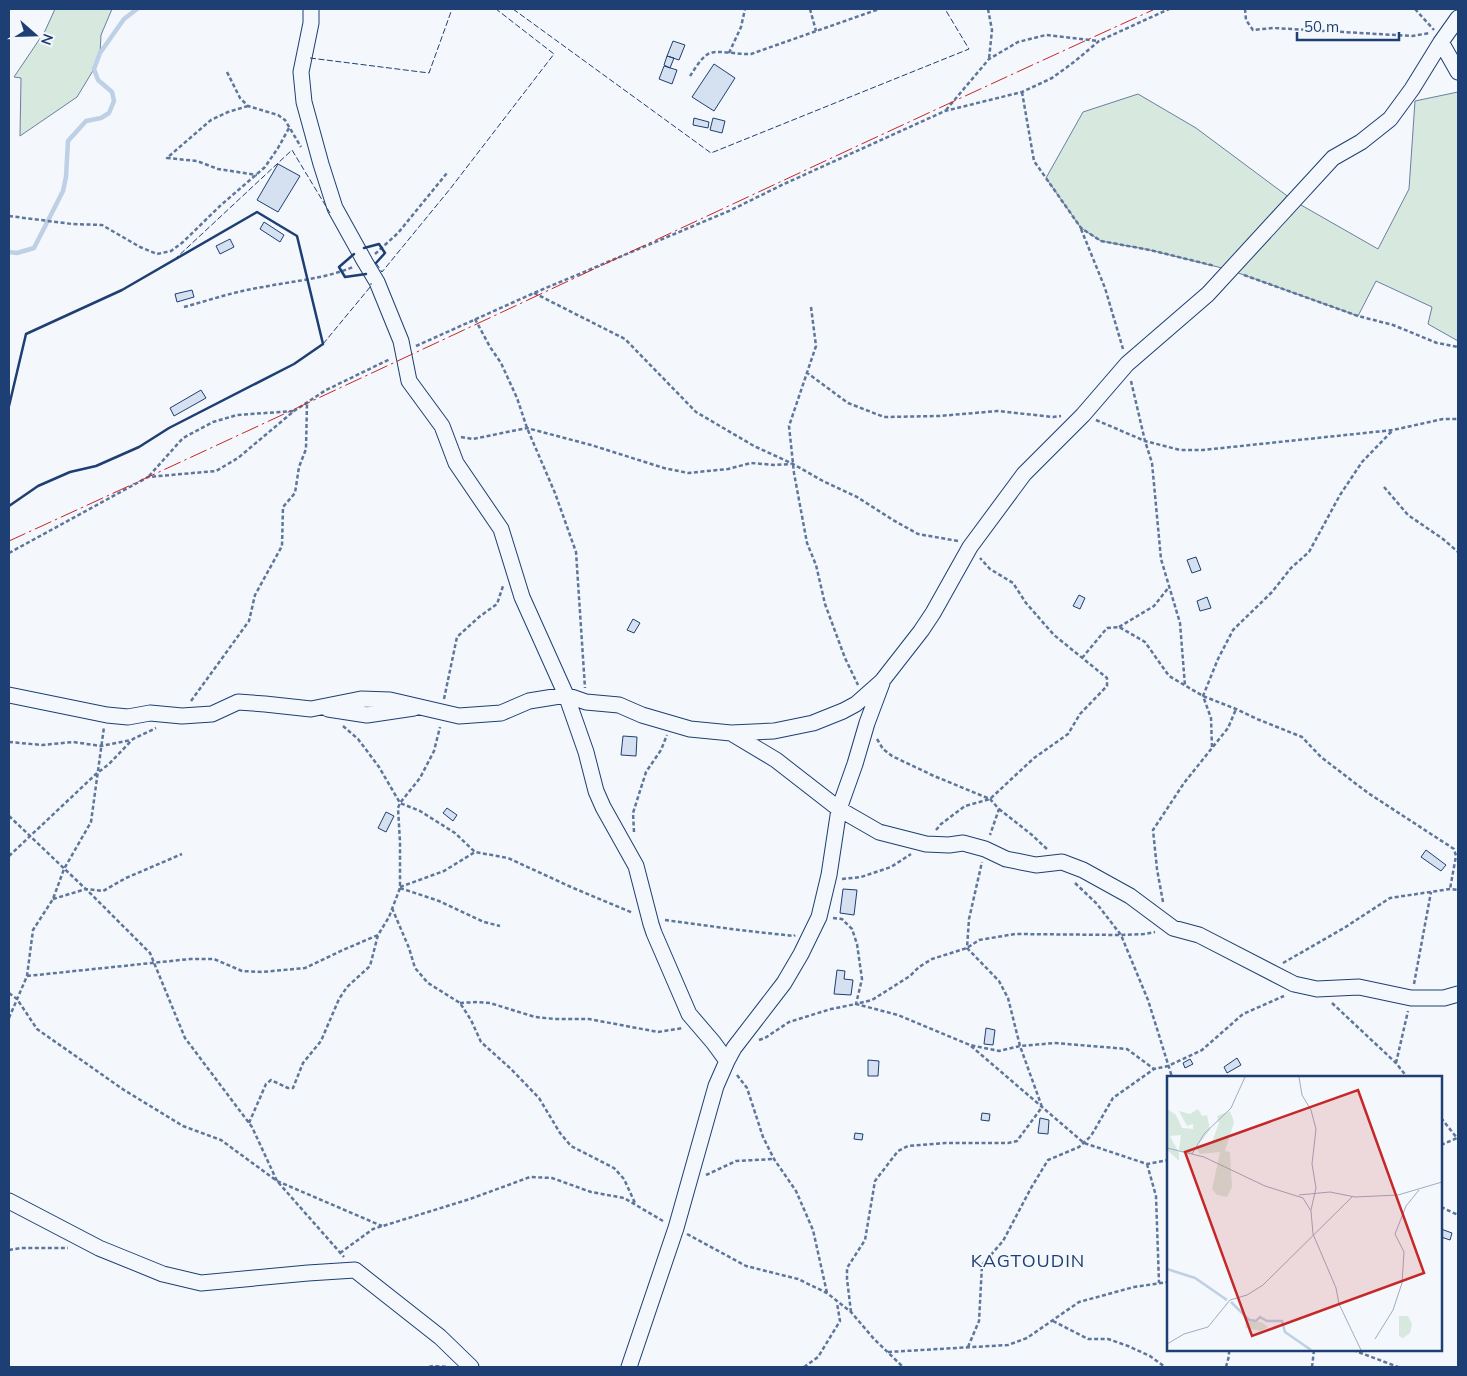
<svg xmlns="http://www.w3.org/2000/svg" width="1467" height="1376" font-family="Mulish,sans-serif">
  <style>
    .green { fill: #d7e8df; stroke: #687fa3 }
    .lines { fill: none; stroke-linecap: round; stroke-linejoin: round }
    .stream { stroke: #bed0e5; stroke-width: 4.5 }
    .building { fill: #d5e0f0; stroke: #1d3f73 }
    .minor-casing { stroke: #1d3f73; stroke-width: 17 }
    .path { stroke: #5e769c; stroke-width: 2.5; stroke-dasharray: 4 2.5; stroke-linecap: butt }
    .minor { stroke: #f4f7fb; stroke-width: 15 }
    .fence { stroke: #1d3f73; stroke-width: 1; stroke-dasharray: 6 2.5; stroke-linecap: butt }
    .wall { stroke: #1d3f73; stroke-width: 2.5 }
    .power { stroke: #c62828; stroke-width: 1; stroke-dasharray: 18 4 2.5 4; stroke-linecap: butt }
    .labels { text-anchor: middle; stroke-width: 4; stroke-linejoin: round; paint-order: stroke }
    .quarter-label { font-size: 18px; letter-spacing: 1px; fill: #1d3f73; stroke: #f4f7fb }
    .inset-river { fill: none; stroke: #bed0e5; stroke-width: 2.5 }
    .inset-road { fill: none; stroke: #9eadc5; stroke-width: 1 }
    .view { fill: #c62828; fill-opacity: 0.15; stroke: #c62828; stroke-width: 2.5 }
    .inset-edge { fill: none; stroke: #1d3f73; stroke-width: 2.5 }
  </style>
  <rect width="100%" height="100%" fill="#f4f7fb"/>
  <!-- green -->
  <path class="green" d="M55,9H112L101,35L100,53L94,69L77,97L20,136L21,78L14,77L45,31Z
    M1458,92V341L1428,324L1432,307L1376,281L1358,316L1230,270L1150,250L1101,241L1081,228L1046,178L1083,112L1138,94L1196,128L1294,201L1378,249L1409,189L1415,101Z"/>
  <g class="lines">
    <!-- stream -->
    <path class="stream" d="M9,252L17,253L34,248L63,191L66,177L68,141L86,121L101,118L109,113L114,101L112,92L98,80L94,69L100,53L124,19L137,9"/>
  </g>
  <!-- building -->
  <path class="building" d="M673,41L685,45L679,60L667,56Z
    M667,56L674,58L670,68L664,65Z
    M714,64L735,78L714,111L692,97Z
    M664,66L677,70L672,84L659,79Z
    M694,118L709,122L708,128L693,125Z
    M713,118L725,121L722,133L710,130Z
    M278,164L300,176L278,212L257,200Z
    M264,222L284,235L280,242L260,229Z
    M230,239L234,247L220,254L216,246Z
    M192,290L194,297L177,302L175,294Z
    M201,390L206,398L174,416L170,408Z
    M1196,557L1201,570L1192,573L1187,560Z
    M1079,595L1085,598L1080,609L1073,606Z
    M1207,597L1211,608L1200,611L1197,601Z
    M633,619L640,623L634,633L627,630Z
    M623,736L637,737L636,756L621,755Z
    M447,808L457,815L453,821L443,813Z
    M386,812L394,816L386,832L378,828Z
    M1426,850L1446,865L1441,871L1421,857Z
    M843,889L857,890L854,915L840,913Z
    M837,970L845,971L844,979L853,980L851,995L834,994Z
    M986,1028L995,1030L993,1045L984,1044Z
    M1237,1058L1241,1065L1227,1073L1224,1067Z
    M1190,1059L1193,1064L1185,1068L1183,1063Z
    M868,1060L879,1061L878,1076H868Z
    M982,1113L990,1114L989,1121L981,1120Z
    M1040,1118L1049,1120L1048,1134L1038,1133Z
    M855,1133L863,1134L862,1140L854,1139Z
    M1441,1229L1452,1233L1450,1240L1441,1237Z"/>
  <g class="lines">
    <!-- minor casing -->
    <g class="minor-casing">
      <path id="minor" d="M311,9V23L301,72L304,102L321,164L335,208L365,262L377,282L401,341L409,381L442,426L456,463L501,529L522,597L566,695L586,752L596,791L603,807L636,866L651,924L654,933L689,1014L713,1042L727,1061
        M1441,42L1458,72
        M9,695L107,715L128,717L150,713L182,716L212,714L238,702L265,704L311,709L361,699L390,700L459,716L501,713L529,701L566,695L586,702L619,705L642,715L690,729L731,733L774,731L813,723L843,711L856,704L882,681L921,631L933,613L970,547L1024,474L1083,415L1127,364L1208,294L1333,158L1361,142L1390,119L1412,89L1441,42L1458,18
        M328,709L367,715L414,708
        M731,733L776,760L839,809L879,832L926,844L949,845L963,843L985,849L1006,859L1036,865L1062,862L1083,870L1130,896L1173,928L1199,935L1294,984L1317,989L1359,987L1411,998H1444L1458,994
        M9,1201L99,1248L163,1274L201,1283L308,1273L355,1270L440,1337L471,1367
        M629,1367L676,1228L716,1086L727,1061L734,1048L784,983L801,954L819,917L829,875L839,809L855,764L867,723L882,683"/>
    </g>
    <!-- path -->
    <path class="path" d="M810,9L816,31
      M988,9L992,30L989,59
      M1245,9L1246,20L1253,30L1273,28L1412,36L1430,33
      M1415,9L1434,30
      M729,53L741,27L745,9
      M227,72L240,98L248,106L278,115L285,120L301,147
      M690,76C695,69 700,59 708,54C717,49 739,55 751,54L879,9
      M1022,92L1034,161L1081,228L1101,241L1150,250L1215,266
      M248,106L228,112L211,120L167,158L197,161L218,169L257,175
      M946,110L989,59L1018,42L1046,35L1098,41
      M9,216L72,224L102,225L140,247L157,254L171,251L183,242L221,205L265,167L278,148L289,128
      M1081,229L1105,288L1123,349
      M375,254L398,233L447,173
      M1244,275L1358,316L1393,325L1437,343L1458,347
      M534,293L625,339L696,412L754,446L793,464L823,481L857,497L893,520L918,534L958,541
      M184,307C210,300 236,291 263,287C293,281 324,279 353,267
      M811,307L816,346L789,426L794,473L807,543L816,565L825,604L845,658L858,685
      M475,319L490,347L501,363L517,398L527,428L555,493L576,552L585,688
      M416,346L534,293L729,211L784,184L945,111L1022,92L1052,78L1074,62L1099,41L1169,9
      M806,372L848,403L884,417L939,416L998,411L1053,417L1061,416
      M1131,381L1145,441L1152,463L1161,559L1180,623L1185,686
      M1096,420L1145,441L1180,450H1203L1393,430L1443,419H1458
      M461,437L473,439L527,428L591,445L664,468L688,473L728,469L751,463L775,465L791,464
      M149,476L183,438L213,422L237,415L294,411
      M1384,487L1408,515L1443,539L1458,552
      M9,553L148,477L216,471L238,458L294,411L326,390L390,359
      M1119,627L1154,606L1169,587
      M1082,658L1107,628L1119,627L1145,642L1169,676L1203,696L1236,709L1257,719L1302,737L1321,757L1368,793L1454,849L1456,856L1450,889
      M444,699L457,637L479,617L497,604L503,586
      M191,701L249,621L255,595L282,546L283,507L295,493L299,467L306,449L307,402
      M343,726L358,739L379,767L400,803L420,811L455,833L475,852L508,858L571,887L633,913
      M877,739L883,749L892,756L934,776L990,799L999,809L990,835
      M9,742L42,745L73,742L101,746L131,740
      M1212,747L1211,718L1203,696L1218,659L1233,630L1272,592L1291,568L1309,552L1340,495L1362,462L1392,431
      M999,809L1032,835L1048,850
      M9,816L92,895L150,953L185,1038L252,1127L277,1181L344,1257
      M936,830L941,824L965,806L990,799L1034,758L1068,734L1080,714L1107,686V678L1054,635L1026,603L1013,583L990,569L980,558
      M634,832L633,813L646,772L661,750L667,735
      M9,856L96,774L109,764L133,739L156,728
      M842,879L861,877L891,867L911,854
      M1075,883L1097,904L1121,935L1148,1000L1172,1077
      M400,887L444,871L475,852
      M400,888L439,901L484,922L500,926
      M53,899L86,889L103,891L126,878L182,854
      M1163,902L1157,869L1153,830L1184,783L1228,728L1236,709
      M392,908L409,948L415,968L428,983L460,1003L471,1020L481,1042L511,1069L539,1098L560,1133L571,1146L614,1168L624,1179L635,1203
      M833,918L842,919L852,929L857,944L862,979L856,1004L872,1000L910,976L919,967L932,959L967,948L979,940L1015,934L1121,935L1144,934L1155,932
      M665,920L739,930L794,936L795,935
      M1283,963L1344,928L1390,898L1450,889L1458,890
      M27,976L190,959H214L242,971L262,972L305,968L343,950L378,935L389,917L400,888V842L398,808L400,803L420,778L434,751L440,727
      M1414,984L1431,892
      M9,993L17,999L37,1029L124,1090L183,1126L221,1140L277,1181L382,1226
      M460,1003L477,1002L490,1003L535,1017L555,1019H589L658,1032L683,1028
      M1332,1003L1396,1063L1407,1077
      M9,1018L27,976L33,930L53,899L64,869L91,822L104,727
      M759,1040L765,1038L789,1022L831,1009L856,1004L898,1015L970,1045L999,1051L1020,1046L1055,1043L1127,1049L1154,1069
      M971,1046L1084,1143L1147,1164L1168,1160
      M1396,1063L1408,1011
      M737,1075L747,1088L763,1137L774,1159L796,1191L813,1230L827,1293
      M1441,1118L1457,1138
      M249,1123L266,1084L271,1080L288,1088H293L303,1063L321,1041L339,999L347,987L370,966L378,935
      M1441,1145L1457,1138
      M1147,1164L1156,1196L1159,1283
      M706,1175L736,1161L774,1159
      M1441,1207L1458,1215
      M687,1234L746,1266L798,1279L827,1293L851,1312L874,1339L903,1367
      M9,1250L21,1248H68
      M340,1253L373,1229L470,1199L530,1177L552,1178L591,1192L624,1198L663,1221
      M851,1312L847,1279V1268L865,1240L875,1181L898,1151L908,1146L945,1143H1008L1017,1141L1042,1107L1020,1046L1008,998L999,981L967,948L969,919L982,862
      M1053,1321L1088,1339H1108L1128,1346L1150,1356L1165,1367
      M968,1347L979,1321L982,1265L1003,1241L1031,1188L1048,1160L1079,1147L1091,1136L1113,1098L1154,1069L1168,1066L1202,1050L1243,1014L1284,996
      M1353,1350L1398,1367
      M888,1352L1008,1345L1027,1338L1079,1302L1134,1287L1168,1282
      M429,1367L433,1366L448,1367
      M804,1367L818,1357L840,1321L837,1303
      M1226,1367L1229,1356V1350
      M1312,1367L1314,1350"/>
    <!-- minor -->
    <use href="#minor" class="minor"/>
    <!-- fence -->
    <path class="fence" d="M513,9L711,153L969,49L945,9
      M310,58L429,73L452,9
      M174,260L292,150L330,213
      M376,263L382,272L450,189L554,54L496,9
      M323,344L371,286V283"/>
    <!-- wall -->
    <path class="wall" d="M364,248L379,244L385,253L376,263
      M354,254L339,267L345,277L366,274
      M9,406L26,334L122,290L257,212L297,236L323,344L294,364L169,428L139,447L96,466L70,472L38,486L9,506"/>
    <!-- power -->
    <path class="power" d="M9,541C392,366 772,183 1155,9"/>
  </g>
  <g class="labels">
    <!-- quarter labels -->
    <g class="quarter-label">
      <text x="1028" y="1267">KAGTOUDIN</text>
    </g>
  </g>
  <!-- overview -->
  <g transform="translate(1167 1076)">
    <rect width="275" height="275" fill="#f4f7fb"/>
    <path d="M0,33L9,39L15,52L26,53V48L20,50L12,35L23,38L31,33L35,40L40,39L43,54L31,69L45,66L52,47L50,40L63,35L67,46L58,75L63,76L65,111L60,121L50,119L45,113L53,76L33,78L29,72L25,78L12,74L14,59L3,60L12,77V85L0,74ZM232,240H241L245,248L243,257L236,262L232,260ZM79,246H94L101,251L94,255L78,252Z" fill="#d7e8df"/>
    <path class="inset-river" d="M0,193L28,202L60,224M64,226L82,244L89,245L93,241L100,245H115L118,256L144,274"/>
    <path class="inset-road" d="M132,1L135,19L144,34L149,53L145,88L149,112L144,134M0,72L37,81L98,110L136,122L144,135L146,158L169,212L172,228L194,274M25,78L37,58L64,32L78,1M132,119L163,116L188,121L231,119L275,106M208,263L226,234L235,207L237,176L228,158L239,130L252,114M0,268L17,258L41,251L63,224L80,219L96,209L185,121"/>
    <path class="view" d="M191,14L257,197L85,260L18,76Z"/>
    <rect width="275" height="275" class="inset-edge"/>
  </g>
  <!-- border -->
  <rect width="1467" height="1376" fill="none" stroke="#1d3f73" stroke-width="20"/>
  <!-- north arrow -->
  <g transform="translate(35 35) rotate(110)" stroke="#f4f7fb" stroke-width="4" paint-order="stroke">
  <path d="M0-4L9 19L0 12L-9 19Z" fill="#1d3f73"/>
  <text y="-8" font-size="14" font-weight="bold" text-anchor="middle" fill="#1d3f73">N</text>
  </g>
  <!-- scale -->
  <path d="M1297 32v8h102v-8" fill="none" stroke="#1d3f73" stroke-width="2.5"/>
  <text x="1304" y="32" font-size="15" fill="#1d3f73" stroke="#f4f7fb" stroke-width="4" paint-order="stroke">50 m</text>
</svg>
